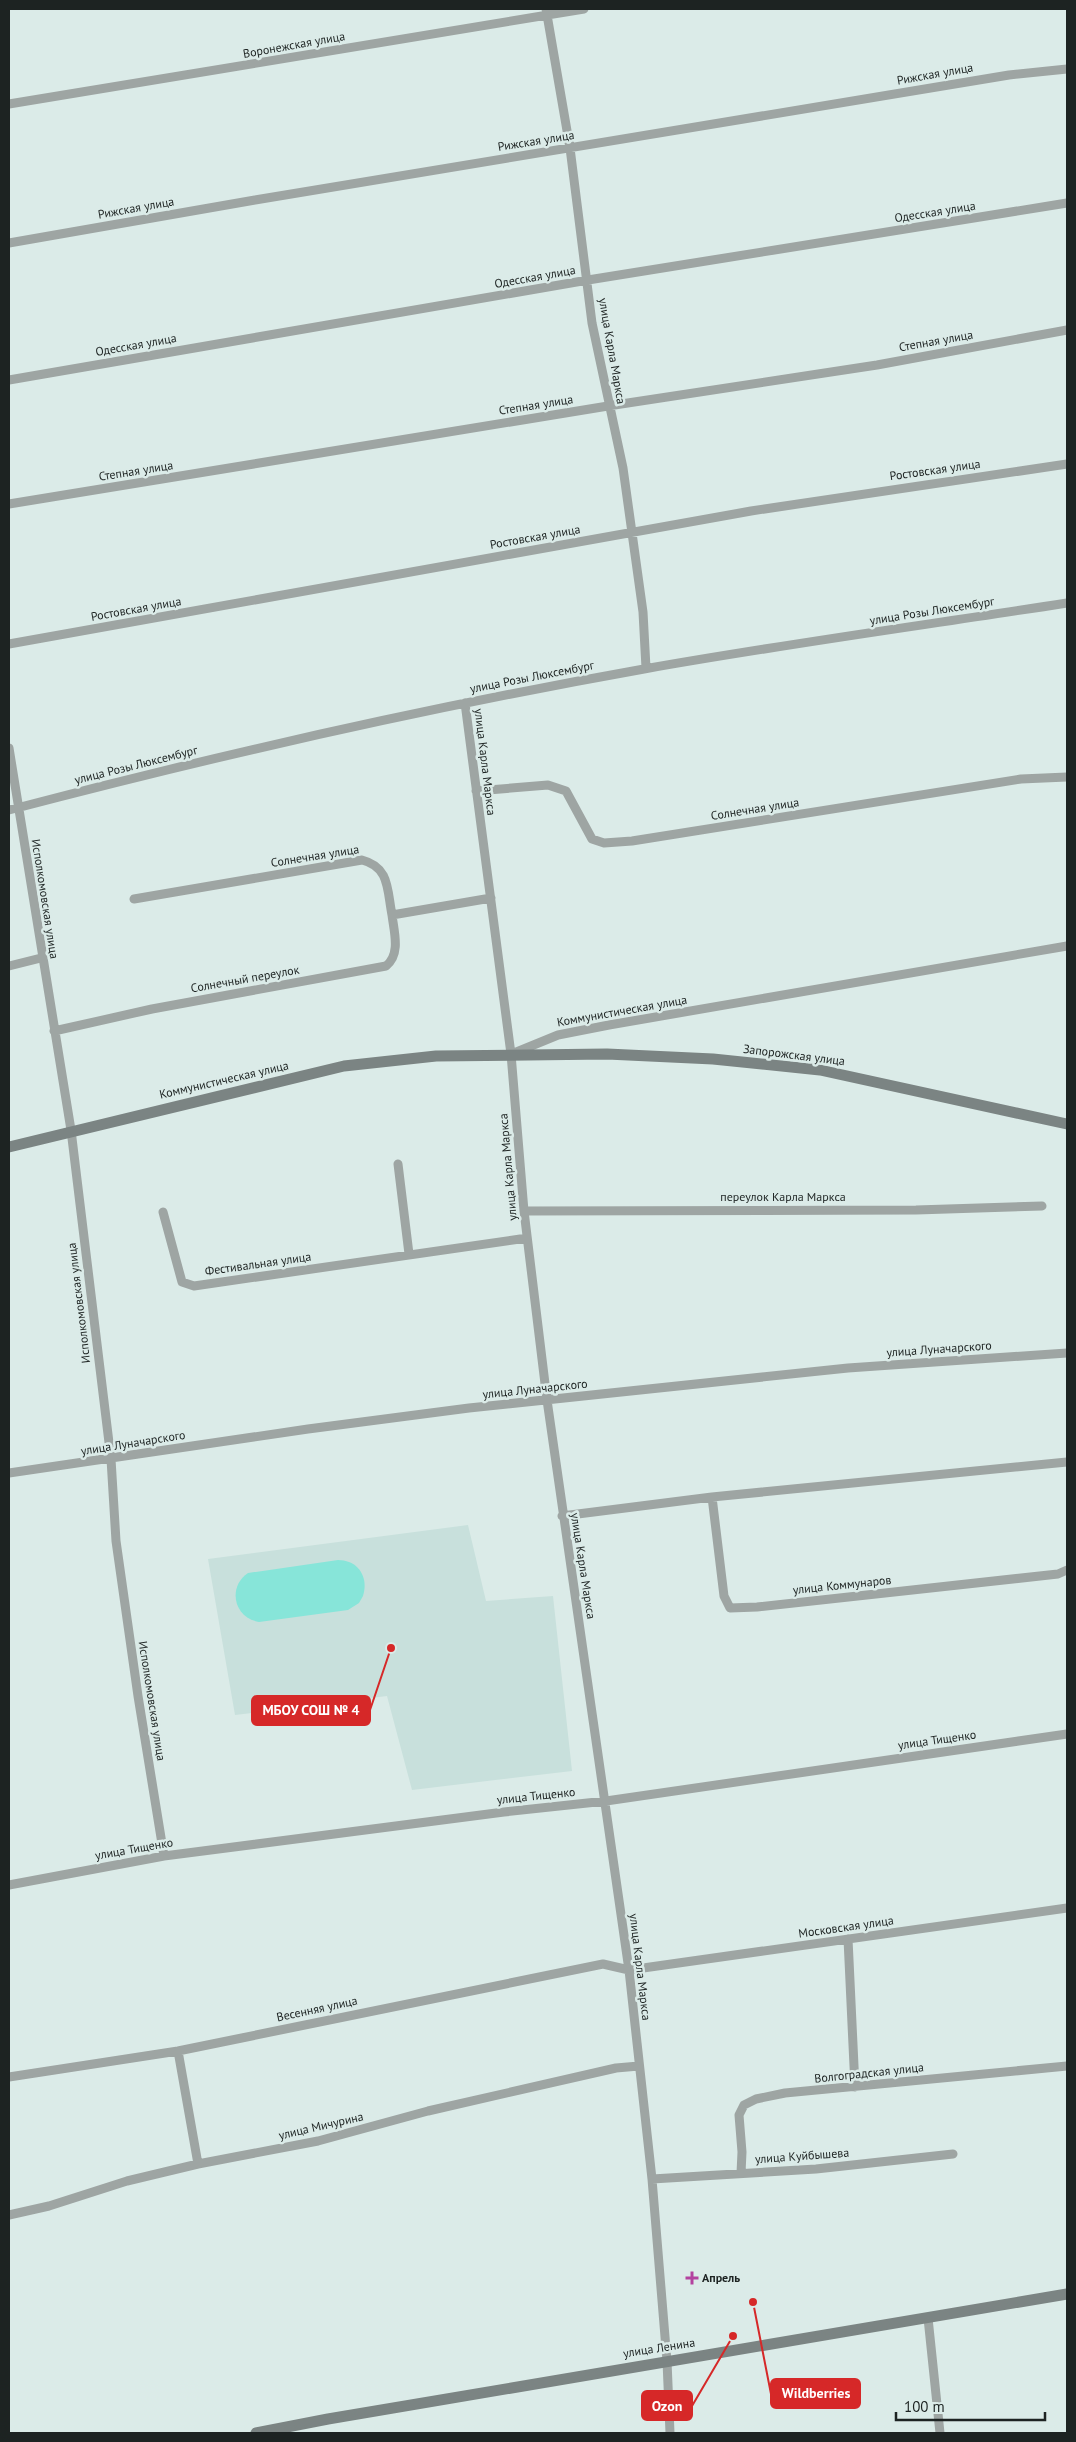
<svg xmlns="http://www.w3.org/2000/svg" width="1076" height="2442" font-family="'PT Sans',sans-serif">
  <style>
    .built { fill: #c8e0dc }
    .green { fill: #87e5d9 }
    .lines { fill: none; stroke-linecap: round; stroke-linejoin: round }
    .minor { stroke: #9ea5a3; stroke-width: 9 }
    .secondary { stroke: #7b8483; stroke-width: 11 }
    .poi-dot { fill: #b3429f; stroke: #dbebe8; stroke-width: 2 }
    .labels { text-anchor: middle; stroke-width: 5; stroke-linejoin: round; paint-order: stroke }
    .street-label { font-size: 12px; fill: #1d2322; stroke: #dbebe8 }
    .poi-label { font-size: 12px; font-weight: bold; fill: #1d2322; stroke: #dbebe8; text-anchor: start }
    .leader { fill: none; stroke: #d62828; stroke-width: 2 }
    .callout-dot { fill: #d62828; stroke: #dbebe8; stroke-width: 2 }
    .callout { fill: #d62828; stroke: #d62828; stroke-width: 2 }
    .callout-label { font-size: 14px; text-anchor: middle; font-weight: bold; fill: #fff }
  </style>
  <rect width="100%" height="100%" fill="#dbebe8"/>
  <!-- built -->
  <path class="built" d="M468,1525L486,1601L553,1596L572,1771L412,1790L387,1696L235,1715L208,1559Z"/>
  <!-- green -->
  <path class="green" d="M338,1560C358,1560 369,1577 363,1596L359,1603L348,1610L259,1622C234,1618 227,1587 248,1573Z"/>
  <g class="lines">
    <!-- minor -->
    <path class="minor" d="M546,9L570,148L592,323L623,468L643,612L646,668
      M9,104L584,9
      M9,243L255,200L1009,75L1067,69
      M9,380L588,280L1067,203
      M9,504L608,406L877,365L1067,330
      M9,644L751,511L1067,464
      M465,703L511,1054L524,1211L547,1400L629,1970L652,2179L667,2361L670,2433
      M9,748L71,1130L111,1459L116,1541L138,1696L164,1856
      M476,791L548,785L566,791L592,839L604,843L632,841L1021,779L1067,777
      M9,810C218,755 431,707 644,669C784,644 926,625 1067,603
      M134,899L362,860C390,867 387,890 392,915L491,898
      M9,966L41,958
      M54,1031L152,1009L386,966C401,954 394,932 392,915
      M514,1053L558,1035L609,1025L1067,946
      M398,1164L409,1254
      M524,1211L916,1210L1042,1206
      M163,1212L182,1282L194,1286L527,1238
      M9,1473L308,1429L469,1408L848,1368L1067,1353
      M712,1497L724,1596L730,1608L757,1607L1058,1574L1067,1570
      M562,1516L712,1497L1067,1462
      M9,1885L164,1856L504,1812L606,1801L1067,1734
      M848,1939L855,2087
      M178,2051L198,2164
      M9,2077L178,2051L603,1964L629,1970L1067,1908
      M741,2173L742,2152L739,2115L744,2105L756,2099L785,2093L1067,2066
      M652,2179L816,2169L953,2154
      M9,2215L49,2206L127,2181L198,2164L318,2141L428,2111L616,2068L639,2066
      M928,2318L940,2433"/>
    <!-- secondary -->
    <path class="secondary" d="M9,1147L344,1066L436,1056L607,1054L713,1059L820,1070L1067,1124
      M256,2433L328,2419L1067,2294"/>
  </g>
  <!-- markers -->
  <path class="poi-dot" d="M689.5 2270.5h5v5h5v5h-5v5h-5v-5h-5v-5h5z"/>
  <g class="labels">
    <!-- street labels -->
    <g class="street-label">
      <text transform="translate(294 45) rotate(-10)" y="4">Воронежская улица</text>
      <text transform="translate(935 74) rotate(-10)" y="4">Рижская улица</text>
      <text transform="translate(536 141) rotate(-9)" y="4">Рижская улица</text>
      <text transform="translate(136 208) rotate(-10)" y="4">Рижская улица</text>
      <text transform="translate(935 212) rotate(-9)" y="4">Одесская улица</text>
      <text transform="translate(535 277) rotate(-10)" y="4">Одесская улица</text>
      <text transform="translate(936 341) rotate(-10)" y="4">Степная улица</text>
      <text transform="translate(136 345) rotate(-10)" y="4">Одесская улица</text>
      <text transform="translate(612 351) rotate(80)" y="4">улица Карла Маркса</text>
      <text transform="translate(536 405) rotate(-9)" y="4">Степная улица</text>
      <text transform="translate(935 470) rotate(-8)" y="4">Ростовская улица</text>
      <text transform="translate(136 471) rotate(-9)" y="4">Степная улица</text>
      <text transform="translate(535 537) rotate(-10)" y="4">Ростовская улица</text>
      <text transform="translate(136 609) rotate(-10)" y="4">Ростовская улица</text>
      <text transform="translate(932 611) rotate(-9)" y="4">улица Розы Люксембург</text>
      <text transform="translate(532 677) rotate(-11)" y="4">улица Розы Люксембург</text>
      <text transform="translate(485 762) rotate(83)" y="4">улица Карла Маркса</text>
      <text transform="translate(136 765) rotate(-14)" y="4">улица Розы Люксембург</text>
      <text transform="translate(755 809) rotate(-9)" y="4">Солнечная улица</text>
      <text transform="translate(315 856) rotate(-9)" y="4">Солнечная улица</text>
      <text transform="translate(45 899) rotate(81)" y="4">Исполкомовская улица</text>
      <text transform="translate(245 979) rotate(-10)" y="4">Солнечный переулок</text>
      <text transform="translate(622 1011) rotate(-10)" y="4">Коммунистическая улица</text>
      <text transform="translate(794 1055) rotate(7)" y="4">Запорожская улица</text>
      <text transform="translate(224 1080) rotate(-13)" y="4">Коммунистическая улица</text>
      <text transform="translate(508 1167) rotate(-95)" y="4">улица Карла Маркса</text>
      <text x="783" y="1201">переулок Карла Маркса</text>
      <text transform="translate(258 1264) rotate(-8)" y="4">Фестивальная улица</text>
      <text transform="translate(79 1303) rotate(-97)" y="4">Исполкомовская улица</text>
      <text transform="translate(939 1349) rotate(-4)" y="4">улица Луначарского</text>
      <text transform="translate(535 1389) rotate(-6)" y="4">улица Луначарского</text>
      <text transform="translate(133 1443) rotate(-9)" y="4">улица Луначарского</text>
      <text transform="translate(583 1566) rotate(81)" y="4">улица Карла Маркса</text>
      <text transform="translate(842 1585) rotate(-6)" y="4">улица Коммунаров</text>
      <text transform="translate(152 1701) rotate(81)" y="4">Исполкомовская улица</text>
      <text transform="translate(937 1740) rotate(-8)" y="4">улица Тищенко</text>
      <text transform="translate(536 1796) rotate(-6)" y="4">улица Тищенко</text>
      <text transform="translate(134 1849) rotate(-10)" y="4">улица Тищенко</text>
      <text transform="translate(846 1927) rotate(-8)" y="4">Московская улица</text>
      <text transform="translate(640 1967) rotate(83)" y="4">улица Карла Маркса</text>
      <text transform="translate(317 2009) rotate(-12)" y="4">Весенняя улица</text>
      <text transform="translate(869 2073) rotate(-6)" y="4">Волгоградская улица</text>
      <text transform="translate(321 2126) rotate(-13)" y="4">улица Мичурина</text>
      <text transform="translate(802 2156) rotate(-4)" y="4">улица Куйбышева</text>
      <text transform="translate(659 2348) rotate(-9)" y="4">улица Ленина</text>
    </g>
    <!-- poi labels -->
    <g class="poi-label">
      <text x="702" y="2282">Апрель</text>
    </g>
  </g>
  <!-- callouts -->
  <path class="leader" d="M391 1648L370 1710M753 2302L771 2394M733 2336L692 2406"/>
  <g class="callout-dot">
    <circle cx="391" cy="1648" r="5"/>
    <circle cx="753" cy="2302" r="5"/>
    <circle cx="733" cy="2336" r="5"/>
  </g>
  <g class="callout">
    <rect x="252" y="1696" width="118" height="29" rx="5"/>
    <rect x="771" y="2379" width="89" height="29" rx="5"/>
    <rect x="642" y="2391" width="50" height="29" rx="5"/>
  </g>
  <g class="callout-label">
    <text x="311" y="1715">МБОУ СОШ № 4</text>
    <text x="816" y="2398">Wildberries</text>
    <text x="667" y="2411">Ozon</text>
  </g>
  <!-- border -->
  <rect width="1076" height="2442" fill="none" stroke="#1d2322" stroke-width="20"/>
  <!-- scale -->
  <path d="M896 2412v8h149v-8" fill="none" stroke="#1d2322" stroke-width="2.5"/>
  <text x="904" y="2412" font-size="15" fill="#1d2322" stroke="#dbebe8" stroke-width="4" paint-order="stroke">100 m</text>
</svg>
